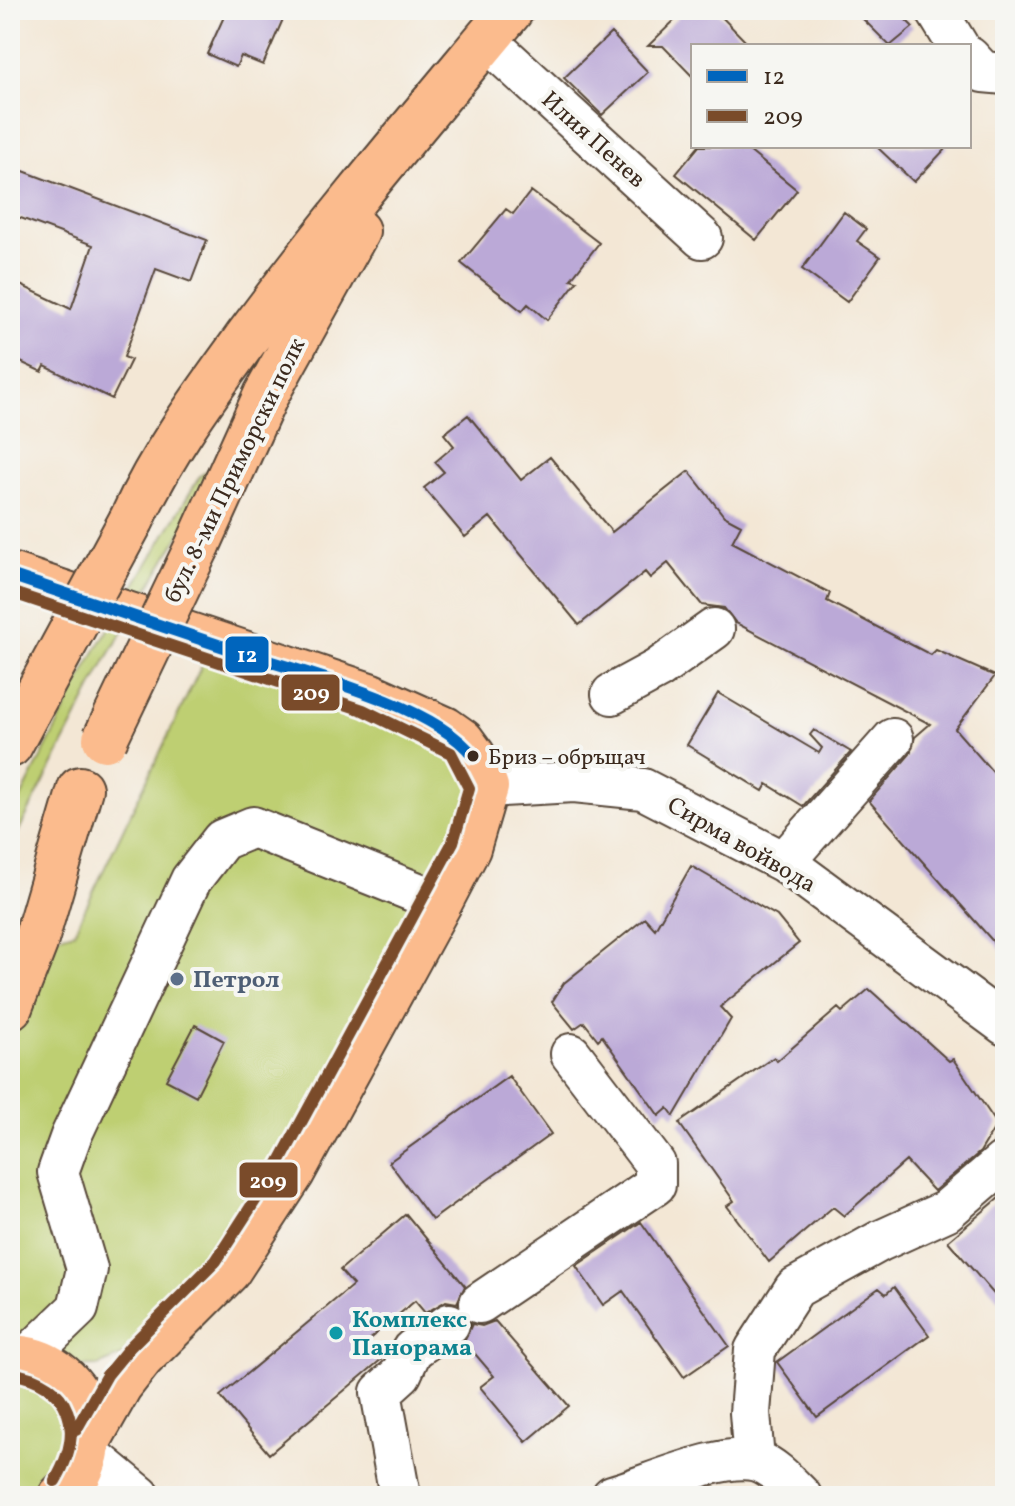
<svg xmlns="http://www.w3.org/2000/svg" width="1015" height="1506" font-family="Vollkorn,serif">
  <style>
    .green { fill: #becf72; stroke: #7c7c48; stroke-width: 2 }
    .building { fill: #bba9d7 }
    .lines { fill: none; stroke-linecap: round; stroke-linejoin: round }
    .minor-casing { stroke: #574639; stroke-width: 44 }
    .major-casing { stroke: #574639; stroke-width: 48 }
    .minor { stroke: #fff; stroke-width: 40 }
    .major { stroke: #fbbb8d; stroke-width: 44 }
    .major-bridge-casing { stroke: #574639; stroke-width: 48; stroke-linecap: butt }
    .major-bridge { stroke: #fbbb8d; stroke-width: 44 }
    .bus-1-casing { stroke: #f6f6f2; stroke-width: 18 }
    .bus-2-casing { stroke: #f6f6f2; stroke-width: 18 }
    .bus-1 { stroke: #0065bd; stroke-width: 12 }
    .bus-2 { stroke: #7a4b2a; stroke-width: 12 }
    .bus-dot { fill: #3b2a1e; stroke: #f6f6f2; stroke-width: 3 }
    .service-dot { fill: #5c6f8a; stroke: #f6f6f2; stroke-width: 3 }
    .culture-dot { fill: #0f9aa8; stroke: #f6f6f2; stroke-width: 3 }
    .labels { text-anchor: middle; stroke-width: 8; stroke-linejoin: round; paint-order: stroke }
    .bus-label { font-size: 22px; fill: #3b2a1e; stroke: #f6f6f2; text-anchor: start }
    .street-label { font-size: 24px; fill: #3b2a1e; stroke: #f6f6f2 }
    .service-label { font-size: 24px; font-weight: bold; fill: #4e5e75; stroke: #f6f6f2; text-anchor: start }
    .culture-label { font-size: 24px; font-weight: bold; fill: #0d838f; stroke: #f6f6f2; text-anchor: start }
    .line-badge { stroke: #f6f6f2; stroke-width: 3 }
    .badge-label { font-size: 22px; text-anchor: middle; font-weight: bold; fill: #fff }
  </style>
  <rect width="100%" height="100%" fill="#f6f6f2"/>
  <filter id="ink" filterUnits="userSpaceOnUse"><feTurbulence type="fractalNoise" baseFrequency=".0125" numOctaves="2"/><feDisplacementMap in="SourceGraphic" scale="16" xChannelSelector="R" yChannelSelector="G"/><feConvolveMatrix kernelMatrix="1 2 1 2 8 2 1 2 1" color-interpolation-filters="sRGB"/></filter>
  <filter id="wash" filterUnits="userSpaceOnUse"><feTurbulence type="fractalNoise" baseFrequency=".006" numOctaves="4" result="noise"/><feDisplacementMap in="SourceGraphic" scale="32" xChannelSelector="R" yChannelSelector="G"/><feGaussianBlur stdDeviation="1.8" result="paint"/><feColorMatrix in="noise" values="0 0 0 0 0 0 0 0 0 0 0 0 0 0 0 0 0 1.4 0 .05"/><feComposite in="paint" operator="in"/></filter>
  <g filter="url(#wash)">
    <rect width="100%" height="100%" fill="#f3e7d5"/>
    <!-- green -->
    <path class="green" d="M208,470L214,476L106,660L10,848V819L93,655L200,476Z
      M213,642L369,695L486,787L292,1173L127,1354L98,1366L52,1367L72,1385L61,1496H10V1007L35,943L74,932Z"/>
    <g id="blocks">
      <!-- building -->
      <path class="building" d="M227,10H287L263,65L241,56L236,67L207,54Z
        M685,10H715L750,46H693V77L663,46H648Z
        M854,10H896L913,27L890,46Z
        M611,33L648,72L602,115L564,78Z
        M699,146H743L797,190L756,240L676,174Z
        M876,146H948L914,182Z
        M10,166L207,240L191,282L156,269L124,357L131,360L112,399L45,366L42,372L10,357V280L71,309L93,245L10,214Z
        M531,191L599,243L571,279L577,281L547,320L528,304L522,311L461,263L506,209L513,214Z
        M844,212L866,229L857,241L880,257L847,302L802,269Z
        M468,415L521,480L550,457L612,532L689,471L724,516L741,525L732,542L830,593L827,601L931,655L936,650L995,676L955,729L1005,786V955L869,801L910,754L915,737L930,724L736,623L724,608L702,605L668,563L650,578L645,572L579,625L490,517L465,537L424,488L444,472L435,462L454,446L444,434Z
        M718,693L819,753L822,748L810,735L814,730L851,752L803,806L767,784L763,791L687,745Z
        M691,866L777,916L799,943L720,1007L731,1019L674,1116L668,1108L659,1116L602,1036L598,1040L584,1022L574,1029L552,1002L564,983L645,918L655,929Z
        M869,989L949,1061L953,1059L997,1124L980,1152L934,1191L906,1161L844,1216L833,1207L769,1262L727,1206L734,1201L679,1123L774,1057L777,1061L838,1008L842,1012Z
        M195,1025L224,1041L196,1096L166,1080Z
        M509,1076L551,1134L432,1220L389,1162Z
        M1005,1193V1307L948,1241Z
        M406,1214L465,1286L457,1303L446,1301L425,1313L415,1301L367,1341L383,1358L269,1454L220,1396L353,1285L340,1270Z
        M641,1222L729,1346L684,1377L623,1291L603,1305L576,1266Z
        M894,1287L929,1335L817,1417L777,1362L879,1288L886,1294Z
        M495,1321L569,1406L526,1442L480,1387L494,1376L464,1341L472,1324L482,1326Z"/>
    </g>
  </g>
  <g filter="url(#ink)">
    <use href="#blocks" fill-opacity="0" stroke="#574639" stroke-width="2"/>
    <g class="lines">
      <!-- minor casing -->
      <g class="minor-casing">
        <path id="minor" d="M936,10L958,46
          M486,40L702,238
          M969,57L983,72L1005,74
          M612,694L658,669L714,629
          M486,787L574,782L643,789L784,862L1005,1025
          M784,862L893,739
          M480,1303L655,1185V1164L571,1054
          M27,1357L78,1308L87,1269L58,1172L71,1136L191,880L222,840L253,827L440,902
          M88,1453L140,1496
          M754,1460L750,1413L755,1350L795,1288L880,1241L946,1211L1003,1162
          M400,1496L381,1392L401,1374L412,1350L449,1324
          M612,1496C648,1486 723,1451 757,1461C774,1467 788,1483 801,1496"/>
      </g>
      <!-- major casing -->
      <g class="major-casing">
        <path id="major" d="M132,519C162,453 205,395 248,336C331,223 422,117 511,10
          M198,545L266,395L357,231
          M10,575L369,695L445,729L462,741L473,756L486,787L468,848L440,902L292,1173L228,1271L141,1358L120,1385L90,1438
          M10,745L28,711
          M10,1007L35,943L80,789
          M10,1357C84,1358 116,1447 61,1496"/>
      </g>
      <!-- minor -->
      <use href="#minor" class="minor"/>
      <!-- major -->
      <use href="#major" class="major"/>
      <!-- major-bridge casing -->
      <g class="major-bridge-casing">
        <path id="major-bridge" d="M28,711L132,519
          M105,739L198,545"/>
      </g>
      <!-- major-bridge -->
      <use href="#major-bridge" class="major-bridge"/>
      <!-- bus-1 casing -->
      <g class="bus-1-casing">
        <path id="bus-1" d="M10,575C83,600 157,624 230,649C293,670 435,704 473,756"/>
      </g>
      <!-- bus-2 casing -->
      <g class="bus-2-casing">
        <path id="bus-2" d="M10,592L363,710L451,753L469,788L453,842L278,1165L216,1261L130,1347L107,1375L76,1430
          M10,1373C73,1383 85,1430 55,1481"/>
      </g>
      <!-- bus-1 -->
      <use href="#bus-1" class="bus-1"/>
      <!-- bus-2 -->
      <use href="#bus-2" class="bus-2"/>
    </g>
  </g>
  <!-- markers -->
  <circle class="bus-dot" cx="473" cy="756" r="7"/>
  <circle class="service-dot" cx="177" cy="979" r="8"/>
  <circle class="culture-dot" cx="336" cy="1333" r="8"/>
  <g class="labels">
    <!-- bus labels -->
    <g class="bus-label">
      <text x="488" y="764">Бриз – обръщач</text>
    </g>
    <!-- street labels -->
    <g class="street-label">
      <text transform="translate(594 139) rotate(42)" y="8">Илия Пенев</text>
      <text transform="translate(234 470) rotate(-64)" y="8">бул. 8-ми Приморски полк</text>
      <text transform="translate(742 844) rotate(30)" y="8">Сирма войвода</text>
    </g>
    <!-- service labels -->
    <g class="service-label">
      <text x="193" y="987">Петрол</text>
    </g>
    <!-- culture labels -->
    <g class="culture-label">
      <text x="352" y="1327">Комплекс<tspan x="352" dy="28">Панорама</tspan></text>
    </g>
  </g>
  <g class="line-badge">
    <rect x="224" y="635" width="46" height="39" rx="8" fill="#0065bd"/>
    <rect x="280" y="673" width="61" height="39" rx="8" fill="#7a4b2a"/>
    <rect x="238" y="1161" width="61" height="38" rx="8" fill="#7a4b2a"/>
  </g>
  <g class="badge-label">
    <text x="247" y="662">12</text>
    <text x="311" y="700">209</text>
    <text x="268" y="1188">209</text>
  </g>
  <!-- margin -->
  <rect width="1015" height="1506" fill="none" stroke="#f6f6f2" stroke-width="40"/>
  <!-- legend -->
  <rect x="691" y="44" width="280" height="104" fill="#f6f6f2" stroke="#aba49d" stroke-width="2"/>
  <rect x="707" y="70" width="40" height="12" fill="#0065bd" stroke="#aba49d" stroke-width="2"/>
  <text x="763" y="84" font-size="24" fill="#3b2a1e">12</text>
  <rect x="707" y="110" width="40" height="12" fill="#7a4b2a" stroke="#aba49d" stroke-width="2"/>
  <text x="763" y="124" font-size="24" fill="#3b2a1e">209</text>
</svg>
